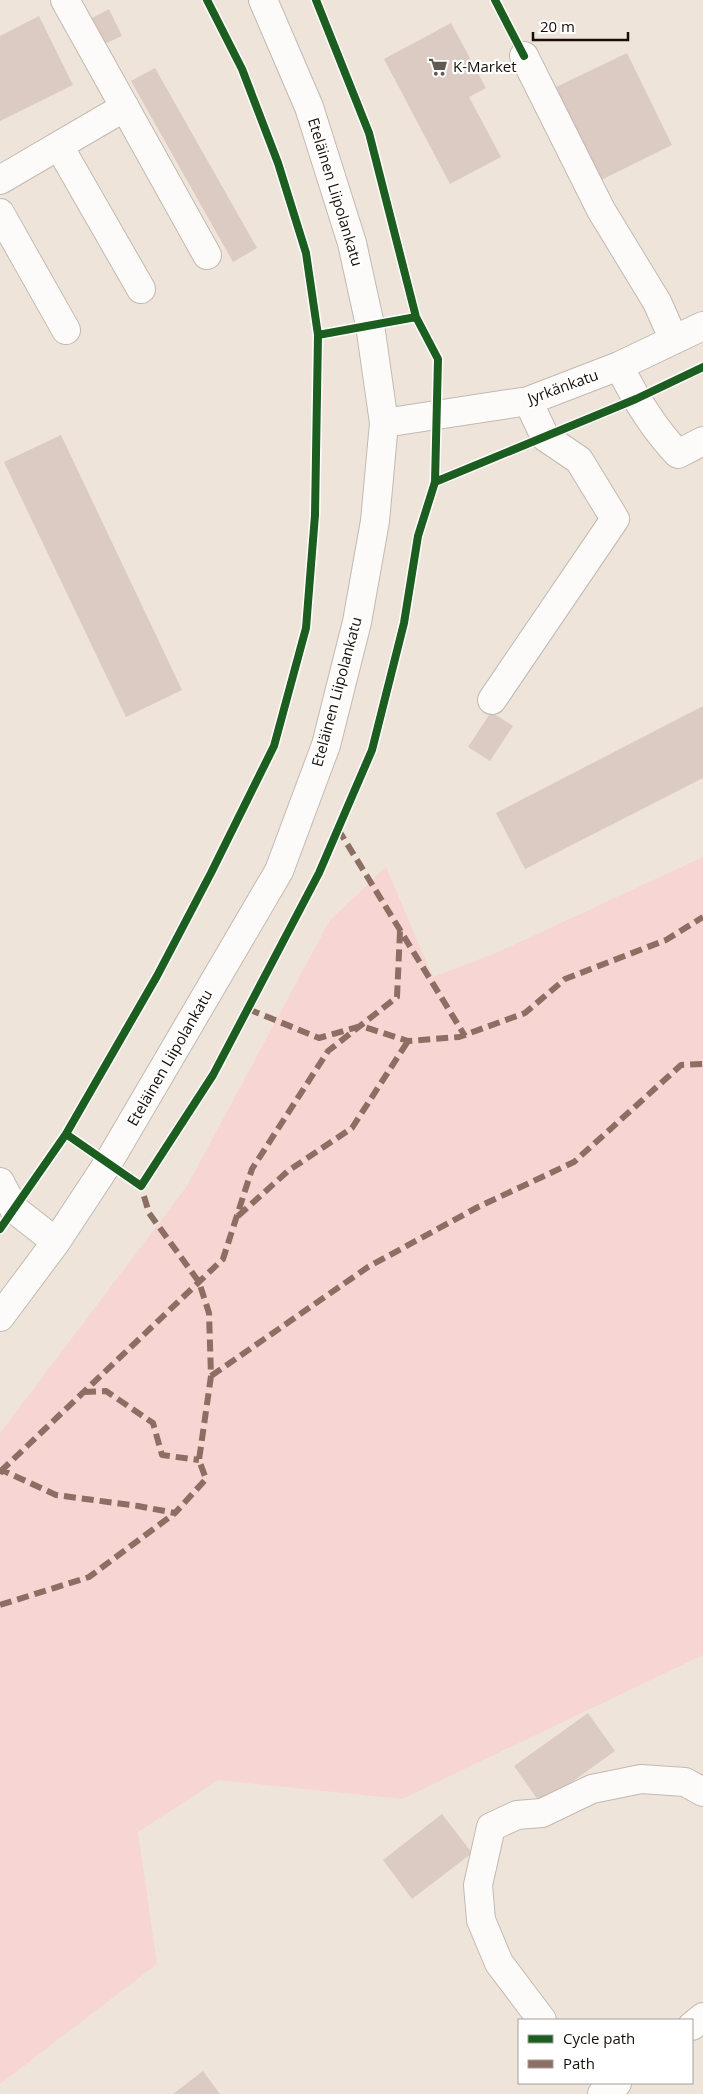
<svg xmlns="http://www.w3.org/2000/svg" width="703" height="2094" font-family="'Open Sans',sans-serif">
  <style>
    .green { fill: #f7d5d3 }
    .building { fill: #dbcbc3 }
    .lines { fill: none; stroke-linecap: round; stroke-linejoin: round }
    .minor-casing { stroke: #c1b9b1; stroke-width: 30 }
    .minor { stroke: #fdfbf9; stroke-width: 28 }
    .quiet { stroke: #8d6e63; stroke-width: 6; stroke-dasharray: 12 6; stroke-linecap: butt }
    .cycleway-casing { stroke: #fff; stroke-width: 11 }
    .cycleway { stroke: #1b5e20; stroke-width: 8 }
    .labels { text-anchor: middle; stroke-width: 4.5; stroke-linejoin: round; paint-order: stroke }
    .poi-label { font-size: 15px; fill: #150f08; stroke: #fff; text-anchor: start }
    .street-label { font-size: 15px; fill: #150f08; stroke: #fff }
  </style>
  <rect width="100%" height="100%" fill="#efe4da"/>
  <!-- green -->
  <path class="green" d="M703,857V1655L402,1799L218,1780L138,1832L157,1964L0,2084V1433L187,1186L330,920L386,867L433,977L496,953Z"/>
  <!-- building -->
  <path class="building" d="M109,9L122,36L100,46L88,20Z
    M39,16L73,85L0,121V36Z
    M451,23L486,88L469,97L501,157L450,184L384,59Z
    M627,53L672,145L597,182L552,89Z
    M155,68L257,248L233,262L131,81Z
    M61,435L182,690L126,717L4,462Z
    M703,706V778L525,869L496,813Z
    M491,712L513,726L490,761L468,747Z
    M588,1713L615,1751L541,1804L514,1766Z
    M442,1814L472,1853L412,1899L383,1860Z
    M203,2071L220,2094H173Z"/>
  <g class="lines">
    <!-- minor casing -->
    <g class="minor-casing">
      <path id="minor" d="M65,0L207,255
        M524,56L601,210L657,302L674,340
        M59,146L141,289
        M0,180L125,107
        M0,213L66,330
        M619,366C635,398 653,428 678,454L703,441
        M384,423L528,401L619,366L703,326
        M492,700L615,519L579,460L545,437L528,401
        M0,1182L14,1209L56,1242
        M0,1317L56,1242L108,1163L279,871L326,745L357,622L375,521L384,423L370,325L352,243L309,107L263,0
        M542,2020L499,1963L481,1920L478,1885L491,1827L517,1815L542,1813L592,1789L641,1779L685,1782L703,1792
        M692,2026L703,2017
        M602,2094L617,2083"/>
    </g>
    <!-- minor -->
    <use href="#minor" class="minor"/>
    <!-- quiet -->
    <path class="quiet" d="M338,829L465,1036
      M248,1009L319,1038L361,1026L408,1041L459,1037L525,1013L565,979L666,940L703,917
      M238,1216L288,1171L352,1128L408,1041
      M211,1376L368,1267L478,1207L574,1162L681,1065L703,1064
      M84,1392L106,1391L153,1423L162,1455L199,1460
      M0,1469L2,1470L223,1259L252,1169L328,1051L397,997L400,931
      M0,1474L2,1470L56,1495L138,1506L175,1513L206,1479L199,1460L211,1376L209,1313L199,1282L149,1213L141,1186
      M0,1605L89,1577L175,1513"/>
    <!-- cycleway casing -->
    <g class="cycleway-casing">
      <path id="cycleway" d="M495,0L524,56
        M318,335L416,317
        M435,482L636,399L703,367
        M66,1134L141,1186L213,1075L319,873L372,750L404,623L418,536L435,482L438,359L416,317L369,133L316,0
        M0,1229L66,1134L157,976L211,873L274,746L306,628L315,515L318,335L306,253L278,163L242,69L207,0"/>
    </g>
    <!-- cycleway -->
    <use href="#cycleway" class="cycleway"/>
  </g>
  <!-- icons -->
  <defs>
    <g id="supermarket-bare" transform="scale(1.5)"><path d="M-6-5.5h2.5l.6 2H6L4.5 2H-2.5L-4.4-4H-6ZM-1.5 3.2a1.3 1.3 0 1 0 .1 0ZM3 3.2a1.3 1.3 0 1 0 .1 0Z" fill="#615a52" stroke="#fff" stroke-width="2.5" paint-order="stroke"/></g>
  </defs>
  <g fill-rule="evenodd">
    <use href="#supermarket-bare" x="438" y="67"/>
  </g>
  <g class="labels">
    <!-- poi labels -->
    <g class="poi-label">
      <text x="453" y="72">K-Market</text>
    </g>
    <!-- street labels -->
    <g class="street-label">
      <text transform="translate(335 192) rotate(73)" y="5">Eteläinen Liipolankatu</text>
      <text transform="translate(563 387) rotate(-20)" y="5">Jyrkänkatu</text>
      <text transform="translate(337 692) rotate(-75)" y="5">Eteläinen Liipolankatu</text>
      <text transform="translate(170 1058) rotate(-60)" y="5">Eteläinen Liipolankatu</text>
    </g>
  </g>
  <!-- legend -->
  <rect x="518" y="2019" width="175" height="65" fill="#ffffff" stroke="#a19f9c"/>
  <rect x="528" y="2035" width="25" height="8" fill="#1b5e20" stroke="#a19f9c"/>
  <text x="563" y="2044" font-size="15" fill="#150f08">Cycle path</text>
  <rect x="528" y="2060" width="25" height="8" fill="#8d6e63" stroke="#a19f9c"/>
  <text x="563" y="2069" font-size="15" fill="#150f08">Path</text>
  <!-- scale -->
  <path d="M533 32v8h95v-8" fill="none" stroke="#150f08" stroke-width="2.5"/>
  <text x="540" y="32" font-size="15" fill="#150f08" stroke="#ffffff" stroke-width="4" paint-order="stroke">20 m</text>
</svg>
